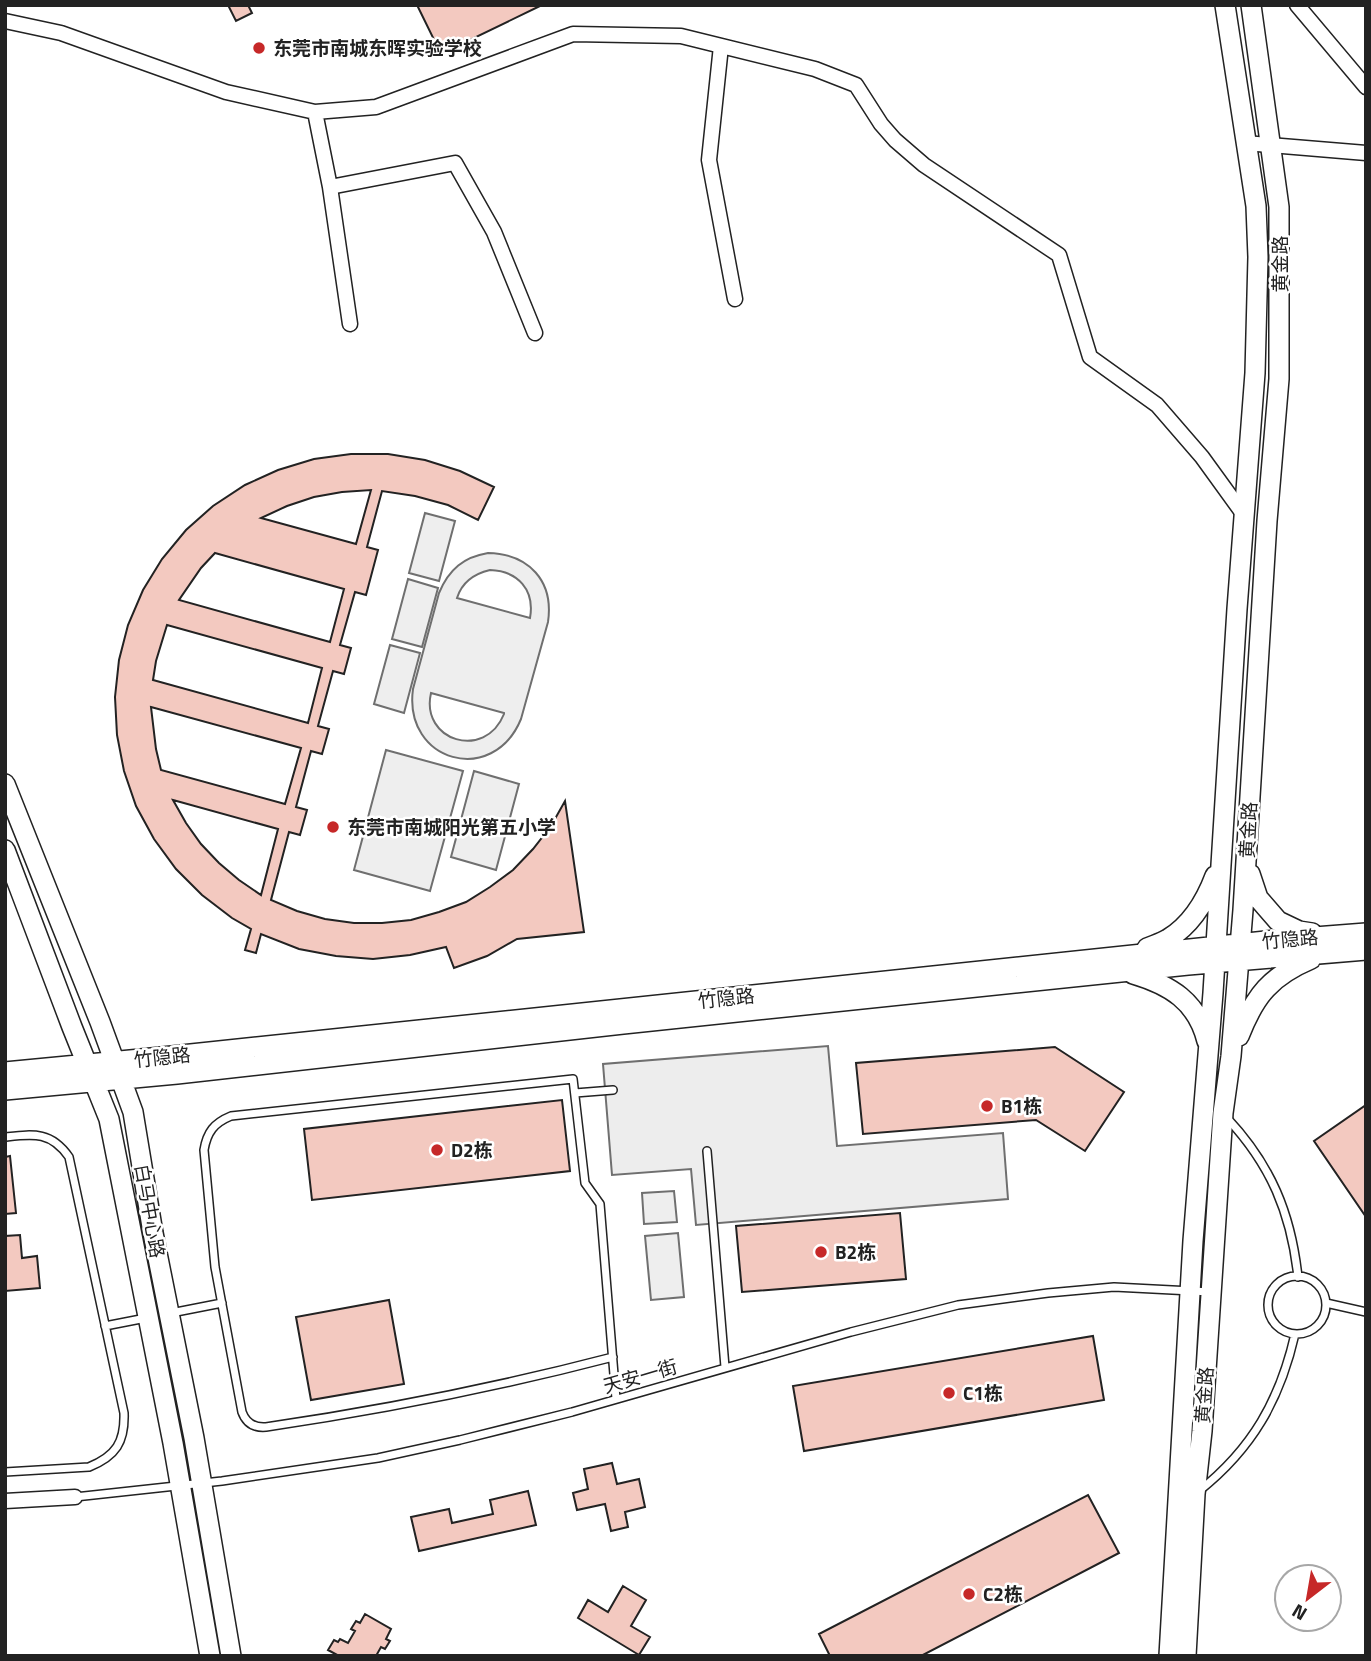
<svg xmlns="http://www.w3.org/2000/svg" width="1371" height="1661" font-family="'Titillium Web','Noto Sans SC',sans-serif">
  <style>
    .green { fill: #eee; stroke: #6f6f6f; stroke-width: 2; fill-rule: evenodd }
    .parking { fill: #ededed; stroke: #6f6f6f; stroke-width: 2 }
    .building { fill: #f3c9c0; stroke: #222; stroke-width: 2; fill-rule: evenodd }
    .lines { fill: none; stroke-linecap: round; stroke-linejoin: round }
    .lane-casing { stroke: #222; stroke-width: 10 }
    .street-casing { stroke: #222; stroke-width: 17 }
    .secondary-casing { stroke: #222; stroke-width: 22 }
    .lane { stroke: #fff; stroke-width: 7 }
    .street { stroke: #fff; stroke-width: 14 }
    .secondary { stroke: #fff; stroke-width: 19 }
    .poi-dot { fill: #c62828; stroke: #fff; stroke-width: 2.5 }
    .labels { text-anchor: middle; stroke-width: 5; stroke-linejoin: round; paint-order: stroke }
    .poi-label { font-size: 19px; font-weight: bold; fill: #222; stroke: #fff; text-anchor: start }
    .street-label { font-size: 19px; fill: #222; stroke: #fff }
  </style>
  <rect width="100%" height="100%" fill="#fff"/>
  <!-- green -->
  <path class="green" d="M425,513L455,521L439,581L409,573Z
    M488,553C529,554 554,581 548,622L521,719C493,787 403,762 413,689L439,593C449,569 464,557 488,553ZM490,570C518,571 535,590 530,618L457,598C462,582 473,574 490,570ZM431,693L504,713V714C485,761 420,741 431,693Z
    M408,579L438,588L422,647L392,639Z
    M390,645L420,653L404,713L374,704Z
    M386,750L463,771L430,891L354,870Z
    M474,771L519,784L496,870L451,857Z
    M674,1191L677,1222L644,1224L642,1193Z
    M678,1233L684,1297L651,1300L645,1236Z"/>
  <!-- parking -->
  <path class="parking" d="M828,1046L837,1146L1003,1133L1008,1199L696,1225L691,1169L612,1175L603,1064Z"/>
  <!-- building -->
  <path class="building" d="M228,5H248L252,13L236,21Z
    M417,5H542L441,54Z
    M351,454H388L425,460L460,471L494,487L478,520L448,505L415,496L382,491L367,547L378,550L366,595L355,592L340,645L351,648L344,674L333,671L318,726L329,729L322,754L311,751L296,807L307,810L300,835L289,832L271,900L297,911L325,919L354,923H382L411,920L439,912L466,902L490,887L513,870L533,849L551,826L565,801L584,932L517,939L487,956L454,968L446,947L410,955L373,959L336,956L299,949L261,934L256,953L245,950L251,929L232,918L202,895L176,869L154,839L136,806L124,771L117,735L115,697L119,660L128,625L143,590L162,559L186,530L213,506L245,485L278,470L314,459ZM371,490L356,544L261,518L287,506L314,497L342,492ZM215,553L344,589L330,642L179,600L201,568ZM167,625L322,668L308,723L153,680L156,661ZM151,707L301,748L285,804L161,770L156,749ZM173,800L278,829L261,895L239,880L219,863L201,844L186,823Z
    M1055,1047L1124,1092L1085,1151L1036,1120L863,1134L856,1063Z
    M562,1100L570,1171L312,1200L304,1129Z
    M1366,1105V1217L1314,1141Z
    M10,1156L16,1213L5,1214V1157Z
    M900,1213L906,1279L742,1292L736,1226Z
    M20,1235L22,1258L37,1256L40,1288L5,1291V1236Z
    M389,1300L404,1384L311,1400L296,1317Z
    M1093,1336L1104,1400L804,1451L793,1386Z
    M612,1463L617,1484L639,1479L645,1507L625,1512L628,1527L611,1531L605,1504L577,1510L573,1493L588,1489L584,1469Z
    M528,1491L536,1525L419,1551L411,1517L449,1509L452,1523L493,1514L490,1500Z
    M1088,1495L1119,1553L921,1656H830L819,1634Z
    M623,1586L646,1600L631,1626L650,1637L639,1655L578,1618L588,1600L608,1612Z
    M365,1614L391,1629L386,1639L390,1641L385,1649L381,1647L376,1656H339L328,1650L334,1640L338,1642L340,1639L348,1643L355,1631L351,1629L356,1621L360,1623Z"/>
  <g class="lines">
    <!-- lane casing -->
    <g class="lane-casing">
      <path id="lane" d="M575,1093L613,1090
        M1227,1118C1271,1165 1291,1213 1298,1277
        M5,1137C33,1134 51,1131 69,1157L124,1413C125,1442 116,1456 89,1467L5,1472
        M707,1151L725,1367
        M1268 1305a29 29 0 1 1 58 0a29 29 0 1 1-58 0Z
        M1326,1303L1366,1312
        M171,1313L222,1303
        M105,1326L146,1318
        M613,1357C498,1387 382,1410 266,1427C254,1428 246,1423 242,1412L215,1267L204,1150C207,1132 214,1123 231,1116L573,1079L585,1183L600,1204L616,1399
        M1199,1491C1252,1449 1280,1400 1295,1334
        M75,1497L222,1481L378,1458L460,1440L572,1412L851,1332L958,1305L1048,1293L1114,1287L1211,1292"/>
    </g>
    <!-- street casing -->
    <g class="street-casing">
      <path id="street" d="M1297,5L1366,87
        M5,21L61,33L226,92L315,112L376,107L573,34L681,36L815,69L856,85L881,124L895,140L924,165L1059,255L1090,357L1157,405L1202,457L1244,515
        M721,46L709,160L735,299
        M315,112L330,187L350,324
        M1245,143L1366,153
        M330,187L455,163L494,232L535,333
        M5,1501L75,1497"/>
    </g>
    <!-- secondary casing -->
    <g class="secondary-casing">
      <path id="secondary" d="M5,784L100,1022L133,1112L153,1233L194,1438L231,1656
        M5,850L72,1027L109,1119L173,1443L210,1656
        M1250,874L1258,898L1278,921L1299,931L1312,933
        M1147,948C1154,945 1162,943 1168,939C1191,925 1206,900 1215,876
        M1133,974C1170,985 1197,1001 1207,1041
        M1239,1036C1255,995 1271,976 1311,959
        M5,1072L172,1056L1276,940L1366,933
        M5,1090L177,1074L623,1024L1188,965L1366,950
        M1169,1656L1193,1241L1213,993L1237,609L1255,373L1258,257L1256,206L1225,5
        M1186,1656L1195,1494L1202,1431L1223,1113L1231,1056L1243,910L1267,521L1279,379V207L1251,5"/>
    </g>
    <!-- lane -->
    <use href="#lane" class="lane"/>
    <!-- street -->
    <use href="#street" class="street"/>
    <!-- secondary -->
    <use href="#secondary" class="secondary"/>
  </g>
  <!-- markers -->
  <g class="poi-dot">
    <circle cx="259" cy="48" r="7"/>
    <circle cx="333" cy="827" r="7"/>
    <circle cx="987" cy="1106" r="7"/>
    <circle cx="437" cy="1150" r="7"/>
    <circle cx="821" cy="1252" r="7"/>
    <circle cx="949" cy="1393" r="7"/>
    <circle cx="969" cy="1594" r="7"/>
  </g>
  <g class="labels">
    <!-- poi labels -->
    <g class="poi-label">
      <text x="273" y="55">东莞市南城东晖实验学校</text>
      <text x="347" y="834">东莞市南城阳光第五小学</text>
      <text x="1001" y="1113">B1栋</text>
      <text x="451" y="1157">D2栋</text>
      <text x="835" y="1259">B2栋</text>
      <text x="963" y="1400">C1栋</text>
      <text x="983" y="1601">C2栋</text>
    </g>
    <!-- street labels -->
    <g class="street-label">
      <text transform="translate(1280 264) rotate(-90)" y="7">黄金路</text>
      <text transform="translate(1248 830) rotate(-87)" y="7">黄金路</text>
      <text transform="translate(1290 939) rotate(-5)" y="7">竹隐路</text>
      <text transform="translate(726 998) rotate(-6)" y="7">竹隐路</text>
      <text transform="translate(162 1057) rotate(-6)" y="7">竹隐路</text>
      <text transform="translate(150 1211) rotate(80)" y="7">白马中心路</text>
      <text transform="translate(640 1376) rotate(-16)" y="7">天安一街</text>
      <text transform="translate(1204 1395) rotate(-86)" y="7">黄金路</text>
    </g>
  </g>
  <!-- border -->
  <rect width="1371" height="1661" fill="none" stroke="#222222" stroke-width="14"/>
  <!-- north arrow -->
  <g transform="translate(1308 1598) rotate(211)"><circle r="33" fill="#ffffff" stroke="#a7a7a7" stroke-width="2"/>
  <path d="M0-5L12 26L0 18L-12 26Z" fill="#c62828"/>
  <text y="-10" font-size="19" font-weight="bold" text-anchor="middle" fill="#222222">N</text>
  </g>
</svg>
